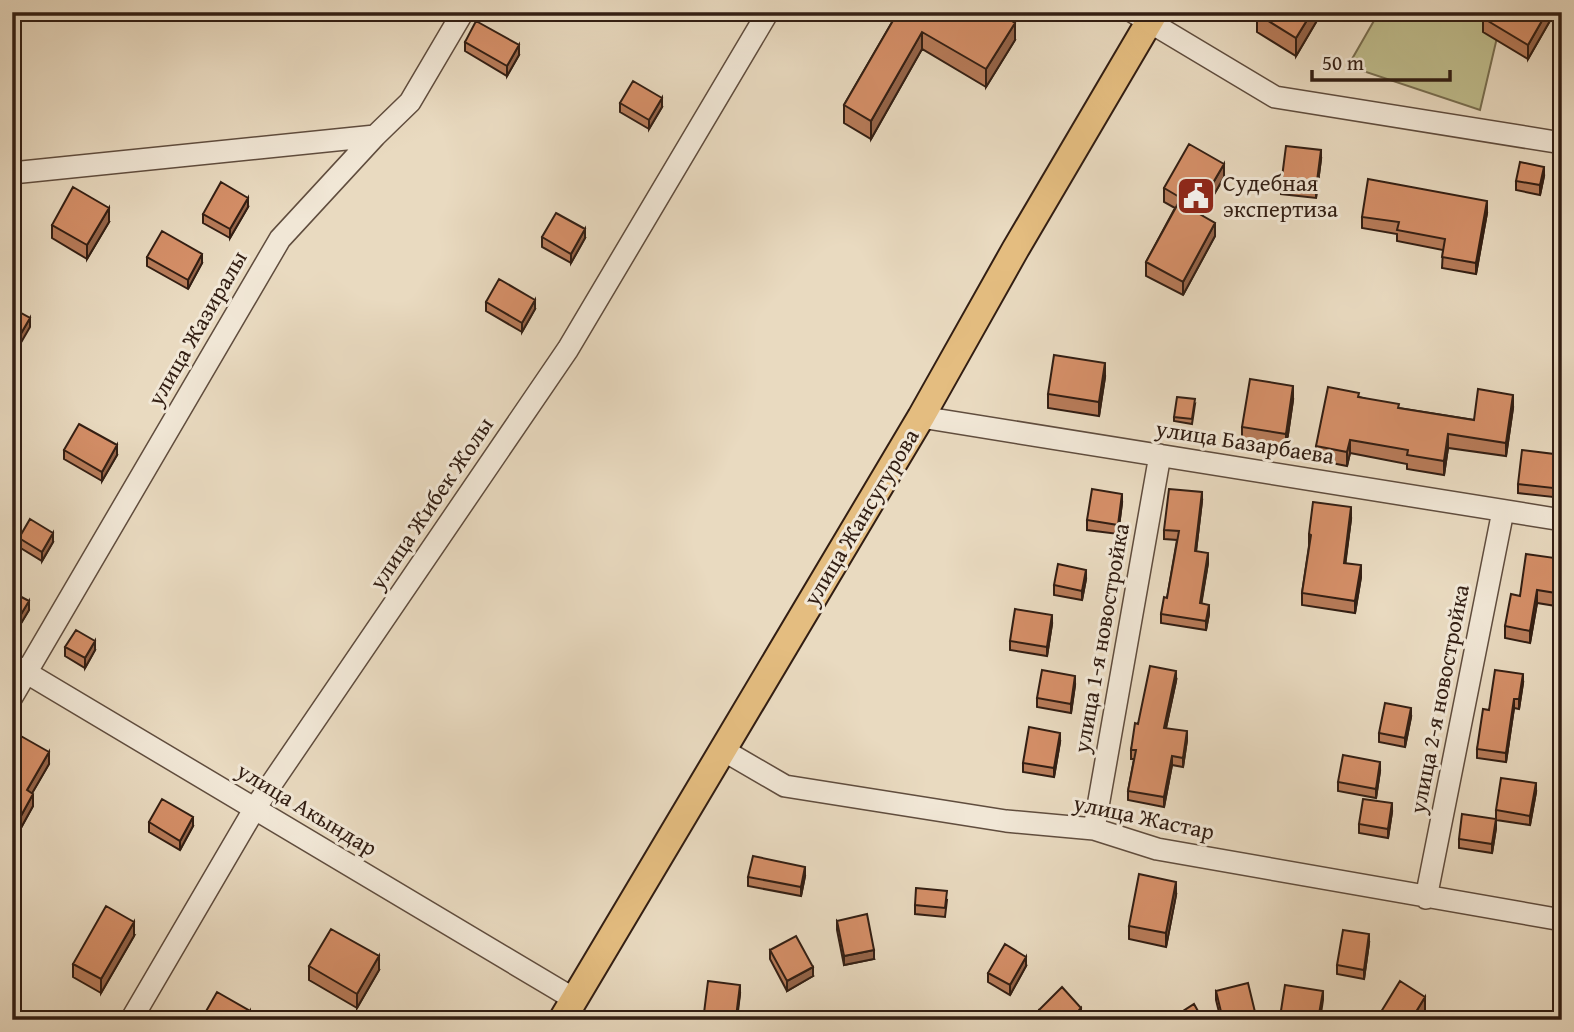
<svg xmlns="http://www.w3.org/2000/svg" width="1574" height="1032" font-family="'Gentium Book Plus',serif">
  <style>
    .green { fill: #bfbd8d; stroke: #786e50; stroke-width: 2 }
    .lines { fill: none; stroke-linecap: round; stroke-linejoin: round }
    .minor-casing { stroke: #604d3e; stroke-width: 24 }
    .major-casing { stroke: #321e13; stroke-width: 30 }
    .minor { stroke: #f1e7d6; stroke-width: 21 }
    .major { stroke: #e4bd80; stroke-width: 26 }
    .wall { fill: #b77b59; stroke: #321e13; stroke-width: 2 }
    .shaded-wall { fill: #956449; stroke: #321e13; stroke-width: 2 }
    .building { fill: #d58f68; stroke: #321e13; stroke-width: 2 }
    .labels { text-anchor: middle; stroke-width: 6; stroke-linejoin: round; paint-order: stroke }
    .poi-label { font-size: 23px; fill: #321e13; stroke: #f1e7d6; text-anchor: start }
    .street-label { font-size: 23px; fill: #321e13; stroke: #f1e7d6 }
  </style>
  <rect width="100%" height="100%" fill="#e9dac0"/>
  <filter id="stains"><feTurbulence type="fractalNoise" baseFrequency=".00286" numOctaves="4"/><feColorMatrix values="0 0 0 0 .2 0 0 0 0 .09 0 0 0 0 .02 0 0 0 .5 -.17"/></filter>
  <radialGradient id="worn" r=".72"><stop offset=".6" stop-color="#630" stop-opacity="0"/><stop offset="1" stop-color="#630" stop-opacity=".3"/></radialGradient>
  <!-- green -->
  <path class="green" d="M1379,12H1503L1480,110L1348,66Z"/>
  <g class="lines">
    <!-- minor casing -->
    <g class="minor-casing">
      <path id="minor" d="M1133,12L1275,97L1562,143
        M12,173L375,136
        M921,417L1562,520
        M12,664L574,999
        M12,697L280,239L375,136L410,102L463,12
        M723,750L785,786L1006,821L1094,829L1157,849L1562,920
        M1094,829L1160,455
        M1426,898L1503,511
        M131,1020L255,808L568,349L768,12"/>
    </g>
    <!-- major casing -->
    <g class="major-casing">
      <path id="major" d="M562,1020L921,417L1015,250L1155,12"/>
    </g>
    <!-- minor -->
    <use href="#minor" class="minor"/>
    <!-- major -->
    <use href="#major" class="major"/>
  </g>
  <!-- wall -->
  <path class="wall" d="M898,12L1015,40L986,87L922,49L871,139L844,123V105Z
    M1258,12H1322L1296,56L1257,32V14Z
    M1487,12H1555L1528,59L1483,32V18Z
    M465,42L519,55L507,76L465,51Z
    M620,103L662,107L649,129L620,112Z
    M1321,159L1316,198L1281,194V185Z
    M1544,176L1540,195L1516,190V181Z
    M1224,177L1202,215L1215,236L1183,295L1146,276V262L1175,208L1164,202V188Z
    M248,207L230,238L203,223V214Z
    M1487,213L1476,274L1442,268L1443,250L1397,241V234L1362,228V217Z
    M1562,219V261H1557V252Z
    M109,222L87,259L52,238V225Z
    M542,237L585,238L571,263L542,247Z
    M147,257L202,263L188,289L147,266Z
    M486,302L535,309L522,332L486,311Z
    M1105,377L1099,416L1048,408V394Z
    M1359,397L1399,408L1474,420L1513,408L1506,456L1448,448L1444,475L1407,469V464L1350,453L1347,466L1316,460V446Z
    M1293,400L1286,448L1242,441V427Z
    M1195,404L1192,424L1174,421V417Z
    M64,450L117,455L102,481L64,459Z
    M1562,455V498L1518,493V484Z
    M1202,501L1196,551L1208,563L1201,603L1209,614L1206,630L1161,623V614L1167,598L1177,540L1164,539V530Z
    M1122,503L1118,534L1087,530V520Z
    M1351,519L1345,563L1361,577L1355,613L1302,605V593L1309,546V534Z
    M19,538L53,542L42,561L19,547Z
    M1562,559V607L1537,603L1530,643L1505,638V626L1520,596Z
    M1086,579L1082,600L1054,595V585Z
    M12,592L29,610L17,630L12,628Z
    M1052,624L1047,656L1010,650V641Z
    M65,647L95,650L85,668L65,656Z
    M1176,681L1166,728L1187,740L1183,767L1172,765L1164,807L1128,800V791L1134,759H1131V750L1138,724Z
    M1523,683L1519,709L1514,708L1506,762L1477,758V749L1489,710Z
    M1075,685L1071,713L1037,707V698Z
    M1411,717L1405,747L1379,742V733Z
    M12,731L49,764L32,793L33,806L17,835L12,832Z
    M1060,742L1054,777L1023,772V763Z
    M1380,771L1376,798L1338,791V782Z
    M1536,792L1530,825L1496,820V828L1492,853L1459,848V839L1496,819V810Z
    M1392,812L1388,838L1359,833V824Z
    M149,822L193,826L180,850L149,832Z
    M805,876L801,896L748,886V877Z
    M1176,895L1166,947L1129,939V926Z
    M947,900L945,917L915,914V905Z
    M837,921L874,959L844,965L837,930Z
    M134,936L101,993L73,977V964Z
    M1369,943L1364,979L1337,974V965Z
    M770,950L813,976L787,991L770,959Z
    M309,966L379,970L357,1008L309,980Z
    M1026,966L1010,995L988,982V973Z
    M1216,991L1255,1020H1221L1216,1000Z
    M740,994L737,1020H704V1013Z
    M1039,1010L1081,1017L1079,1020H1040L1039,1019Z"/>
  <!-- shaded-wall -->
  <path class="shaded-wall" d="M1312,12H1322L1296,56V38Z
    M1547,12H1555L1528,59V45Z
    M1015,23V40L986,87V69Z
    M922,32V49L871,139V121Z
    M519,45V55L507,76V66Z
    M662,98V107L649,129V120Z
    M1321,150V159L1316,198V189Z
    M1224,164V177L1196,226V212Z
    M1544,167V176L1540,195V185Z
    M248,198V207L230,238V229Z
    M1487,201V213L1476,274V263Z
    M109,208V222L87,259V245Z
    M1215,223V236L1183,295V282Z
    M585,229V238L571,263V254Z
    M202,254V263L188,289V280Z
    M535,300V309L522,332V323Z
    M30,318V327L12,358V349Z
    M1105,363V377L1099,416V402Z
    M1293,386V400L1286,448V434Z
    M1513,395V408L1506,456V443Z
    M1448,434V448L1444,475V461Z
    M1350,440V453L1347,466V452Z
    M117,445V455L102,481V472Z
    M1202,492V501L1195,560V551Z
    M1122,494V503L1118,534V525Z
    M1351,507V519L1344,575V563Z
    M53,533V542L42,561V552Z
    M1208,553V563L1200,612V603Z
    M1361,565V577L1355,613V601Z
    M1086,570V579L1082,600V591Z
    M1537,590V603L1530,643V631Z
    M29,601V610L17,630V621Z
    M1209,605V614L1206,630V621Z
    M1052,615V624L1047,656V647Z
    M95,641V650L85,668V658Z
    M1176,671V681L1164,737V728Z
    M1523,674V683L1519,709V699Z
    M1075,676V685L1071,713V704Z
    M1514,699V708L1506,762V753Z
    M1411,708V717L1405,747V738Z
    M1187,731V740L1183,767V758Z
    M1060,733V742L1054,777V768Z
    M49,752V764L27,802V790Z
    M1172,756V765L1164,807V797Z
    M1380,762V771L1376,798V789Z
    M1536,783V792L1530,825V816Z
    M33,794V806L17,835V823Z
    M1392,803V812L1388,838V829Z
    M193,817V826L180,850V841Z
    M1496,819V828L1492,853V844Z
    M805,867V876L801,896V887Z
    M1176,882V895L1166,947V933Z
    M134,922V936L101,993V979Z
    M1369,934V943L1364,979V970Z
    M874,950V959L844,965V956Z
    M379,956V970L357,1008V994Z
    M1026,957V966L1010,995V985Z
    M813,967V976L787,991V981Z
    M740,985V994L736,1020Z
    M1323,991V1000L1320,1020H1318Z
    M1425,997V1010L1420,1020H1411Z
    M1081,1008V1017L1079,1020H1070Z
    M250,1011V1020H245Z
    M1255,1012V1020H1223Z"/>
  <!-- building -->
  <path class="building" d="M898,12H997L1015,23L986,69L922,32L871,121L844,105Z
    M1258,12H1312L1296,38L1257,14Z
    M1487,12H1547L1528,45L1483,18Z
    M476,21L519,45L507,66L465,42Z
    M633,81L662,98L649,120L620,103Z
    M1189,144L1224,164L1196,212L1215,223L1183,282L1146,262L1181,198L1164,188Z
    M1286,146L1321,150L1316,189L1281,185Z
    M1520,162L1544,167L1540,185L1516,181Z
    M1368,179L1487,201L1476,263L1442,257L1445,239L1397,230L1399,222L1362,217Z
    M221,182L248,198L230,229L203,214Z
    M73,187L109,208L87,245L52,225Z
    M556,213L585,229L571,254L542,237Z
    M1561,219H1562V252H1557Z
    M162,231L202,254L188,280L147,257Z
    M499,279L535,300L522,323L486,302Z
    M12,308L30,318L12,349Z
    M1054,355L1105,363L1099,402L1048,394Z
    M1250,379L1293,386L1286,434L1242,427Z
    M1328,387L1359,393L1358,397L1399,404L1398,408L1474,420L1478,389L1513,395L1506,443L1448,434L1444,461L1407,455L1408,450L1350,440L1347,452L1316,446Z
    M1177,397L1195,399L1192,419L1174,417Z
    M79,424L117,445L102,472L64,450Z
    M1522,450L1562,455V489L1518,484Z
    M1092,489L1122,494L1118,525L1087,520Z
    M1169,489L1202,492L1195,551L1208,553L1200,603L1209,605L1206,621L1161,614L1164,597L1167,598L1179,531L1164,530Z
    M1313,502L1351,507L1344,563L1361,565L1355,601L1302,593L1311,535L1309,534Z
    M30,519L53,533L42,552L19,538Z
    M1526,554L1562,559V594L1537,590L1530,631L1505,626L1511,594L1520,596Z
    M1058,564L1086,570L1082,591L1054,585Z
    M12,592L29,601L17,621L12,618Z
    M1015,609L1052,615L1047,647L1010,641Z
    M76,630L95,641L85,658L65,647Z
    M1150,666L1176,671L1164,728L1187,731L1183,758L1172,756L1164,797L1128,791L1136,750H1131L1135,723L1138,724Z
    M1042,670L1075,676L1071,704L1037,698Z
    M1495,670L1523,674L1519,699H1514L1506,753L1477,749L1483,709L1489,710Z
    M1385,703L1411,708L1405,738L1379,733Z
    M1029,727L1060,733L1054,768L1023,763Z
    M12,731L49,752L27,790L33,794L17,823L12,820Z
    M1343,755L1380,762L1376,789L1338,782Z
    M1501,778L1536,783L1530,816L1496,810Z
    M162,799L193,817L180,841L149,822Z
    M1363,799L1392,803L1388,829L1359,824Z
    M1462,814L1496,819L1492,844L1459,839Z
    M753,856L805,867L801,887L748,877Z
    M1139,874L1176,882L1166,933L1129,926Z
    M916,888L947,891L945,908L915,905Z
    M106,906L134,922L101,979L73,964Z
    M867,914L874,950L844,956L837,921Z
    M331,929L379,956L357,994L309,966Z
    M1343,930L1369,934L1364,970L1337,965Z
    M796,936L813,967L787,981L770,950Z
    M1005,944L1026,957L1010,985L988,973Z
    M708,981L740,985L736,1017L704,1013Z
    M1400,981L1425,997L1411,1020H1376Z
    M1248,983L1255,1012L1223,1020L1216,991Z
    M1285,985L1323,991L1318,1020H1298L1280,1017Z
    M1062,987L1081,1008L1070,1020H1049L1039,1010Z
    M217,992L250,1011L245,1020H201Z
    M1194,1004L1203,1020H1169Z"/>
  <!-- icons -->
  <defs>
    <g id="civic-square" transform="scale(2.0125)"><rect x="-9" y="-9" width="18" height="18" rx="4" fill="#8f2418" stroke="#f1e7d6"/><path d="M-.6-6.5H3V-4.5H.6V-3L4-1V1h2V6H-6V1h2V-1L-.6-3ZM-1.2 2.5V6h2.4V2.5Z" fill="#fff"/></g>
  </defs>
  <g fill-rule="evenodd">
    <use href="#civic-square" x="1196" y="196"/>
  </g>
  <g class="labels">
    <!-- poi labels -->
    <g class="poi-label">
      <text x="1223" y="191">Судебная<tspan x="1223" dy="26">экспертиза</tspan></text>
    </g>
    <!-- street labels -->
    <g class="street-label">
      <text transform="translate(197 328) rotate(-60)" y="8">улица Жазиралы</text>
      <text transform="translate(1245 442) rotate(9)" y="8">улица Базарбаева</text>
      <text transform="translate(431 503) rotate(-56)" y="8">улица Жибек Жолы</text>
      <text transform="translate(861 517) rotate(-59)" y="8">улица Жансугурова</text>
      <text transform="translate(1101 638) rotate(-80)" y="8">улица 1-я новостройка</text>
      <text transform="translate(1439 699) rotate(-79)" y="8">улица 2-я новостройка</text>
      <text transform="translate(307 809) rotate(31)" y="8">улица Акындар</text>
      <text transform="translate(1144 817) rotate(12)" y="8">улица Жастар</text>
    </g>
  </g>
  <!-- margin -->
  <rect width="1574" height="1032" fill="none" stroke="#e9dac0" stroke-width="42"/>
  <rect x="14" y="14" width="1546" height="1004" fill="none" stroke="#321e13" stroke-width="3.5"/>
  <rect x="21" y="21" width="1532" height="990" fill="none" stroke="#321e13" stroke-width="2"/>
  <!-- scale -->
  <path d="M1312 70v10h138v-10" fill="none" stroke="#321e13" stroke-width="3.5"/>
  <text x="1322" y="70" font-size="21" fill="#321e13" stroke="#f1e7d6" stroke-width="5" paint-order="stroke">50 m</text>
  <rect width="100%" height="100%" filter="url(#stains)"/>
  <rect width="100%" height="100%" fill="url(#worn)"/>
</svg>
